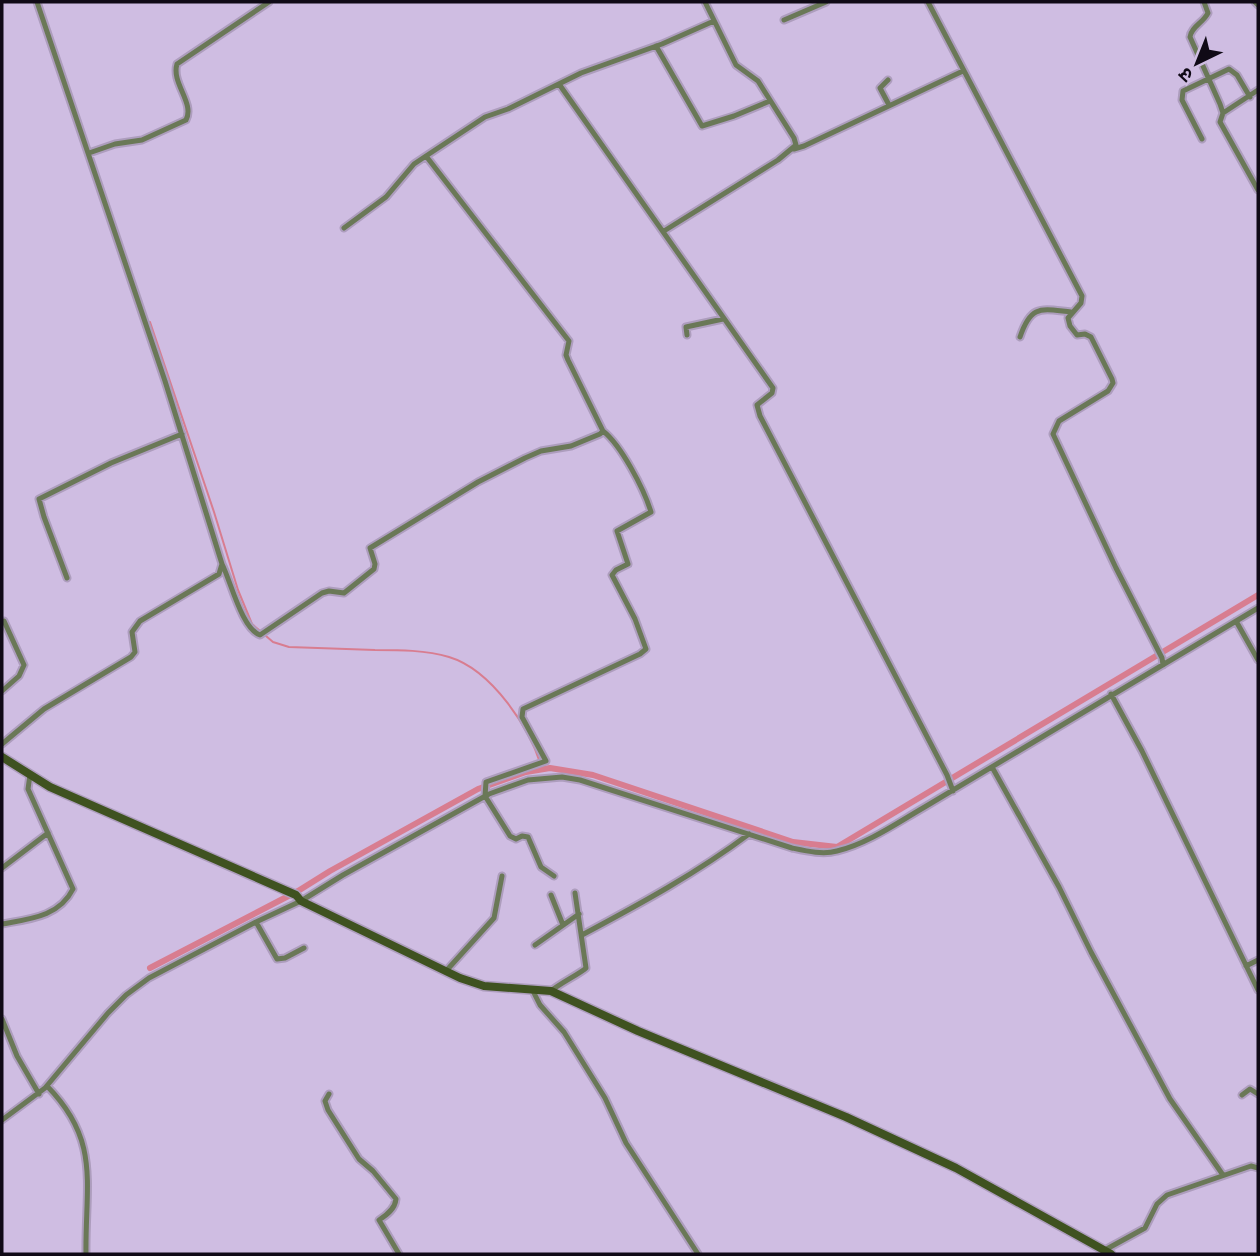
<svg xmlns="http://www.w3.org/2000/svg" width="1260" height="1256" font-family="Signika,'Noto Sans Devanagari',sans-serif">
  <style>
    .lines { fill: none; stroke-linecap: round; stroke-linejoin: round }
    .stream { stroke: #d87d90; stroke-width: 2 }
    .canal { stroke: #d87d90; stroke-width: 6 }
    .minor-casing { stroke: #ad9dbd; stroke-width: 9 }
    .secondary-casing { stroke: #ad9dbd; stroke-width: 11 }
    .minor { stroke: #6a7857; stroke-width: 5 }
    .secondary { stroke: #3f5220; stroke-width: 8 }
  </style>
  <rect width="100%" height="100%" fill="#cfbde2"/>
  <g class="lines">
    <!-- stream -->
    <path class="stream" d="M150,322L214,512L238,590L252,624L273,642L289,647C317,648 346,649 375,650C399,650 426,650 449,657C492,670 531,729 542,769"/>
    <!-- canal -->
    <path class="canal" d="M150,968L298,891L330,871L478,789L526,772L550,768L593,775L793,842L837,847L1258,595"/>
    <!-- minor casing -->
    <g class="minor-casing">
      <path id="minor" d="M928,2L1082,296L1081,303L1068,318L1070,326L1077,335L1085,334L1091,337L1112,379L1113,383L1108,391L1059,421L1053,434L1116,568L1162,658L1163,665
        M1204,2L1208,13C1204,22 1191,27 1190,37L1220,104L1223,113L1220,122L1258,190
        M1255,2L1258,5
        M784,20L826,2
        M656,46L702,126L734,116L770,101
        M888,80L880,88L889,105
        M559,84L773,388L772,393L757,405L760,416L947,775L953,791
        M1223,113L1258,90
        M1202,139L1182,100L1183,91L1229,69L1237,75L1250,97
        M794,149L804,146L963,71
        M89,153L115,144L142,140L186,120C195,103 171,83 177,64L269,2
        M344,228L386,197L414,164L426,156
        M664,231L778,160L796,145L794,138L758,81L736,65L705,2
        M687,335L686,327L723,319
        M1020,337C1031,304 1041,309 1071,312
        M222,564C231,582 242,629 260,635L322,593L329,591L344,593L374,569L375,564L370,548L478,482L525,458L541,451L571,446L600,434L603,431L568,360L566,355L569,341L426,156L485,117L508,109L581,73L662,44L714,21
        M67,578L44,517L39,499L111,463L182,434
        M1236,621L1258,660
        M2,691L19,676L24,665L4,621
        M1111,694L1142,751L1258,990
        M2,744L44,709L131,657L135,652L132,632L140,621L219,574L222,564L165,381L37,2
        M992,767L1059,887L1091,952L1170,1099L1223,1175
        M2,868L48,833
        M554,876L541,867L528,837L522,836L516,839L510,836L485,796L486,782L546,761L522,717L523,709L640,654L646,649L635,619L612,575L616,570L628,564L617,531L651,512C644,489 621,445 603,431
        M551,895L563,925
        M256,922L277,959L285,958L304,948
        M2,924C29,919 59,917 73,889L28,789L30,775
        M582,935C640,904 697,873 749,834
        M535,945L579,914
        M1246,966L1258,960
        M446,971L494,918L502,876
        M532,989L540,1005L564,1032L605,1098L626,1143L698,1254
        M551,991C559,984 581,973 586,968L575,893
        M2,1019L17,1056L39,1094
        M47,1086C101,1141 85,1184 86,1254
        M329,1094L325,1101L328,1110L359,1159L373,1171L396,1199C395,1209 387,1215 379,1220L399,1254
        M1242,1095L1250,1089L1258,1094
        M2,1120L45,1088L108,1013L126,995L149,978L256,922L301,901L343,875L489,794L528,780L562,777L580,780L792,848C806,851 823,855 837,851C867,844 897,823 923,808L1258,608
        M1103,1251L1145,1228L1157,1204L1167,1195L1251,1166L1258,1168"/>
    </g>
    <!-- secondary casing -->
    <g class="secondary-casing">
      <path id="secondary" d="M2,757L50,787L296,895L301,901L460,978L484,986L551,991L638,1031L846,1117L956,1168L1111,1254"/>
    </g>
    <!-- minor -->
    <use href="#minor" class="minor"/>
    <!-- secondary -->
    <use href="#secondary" class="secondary"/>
  </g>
  <!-- border -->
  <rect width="1260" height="1256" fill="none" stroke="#100a16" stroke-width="7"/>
  <!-- north arrow -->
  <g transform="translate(1197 63) rotate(223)" stroke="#cfbde2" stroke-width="5" paint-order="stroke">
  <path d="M0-5L12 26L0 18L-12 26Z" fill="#100a16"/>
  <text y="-10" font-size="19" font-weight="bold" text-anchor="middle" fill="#100a16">उ</text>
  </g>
</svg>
